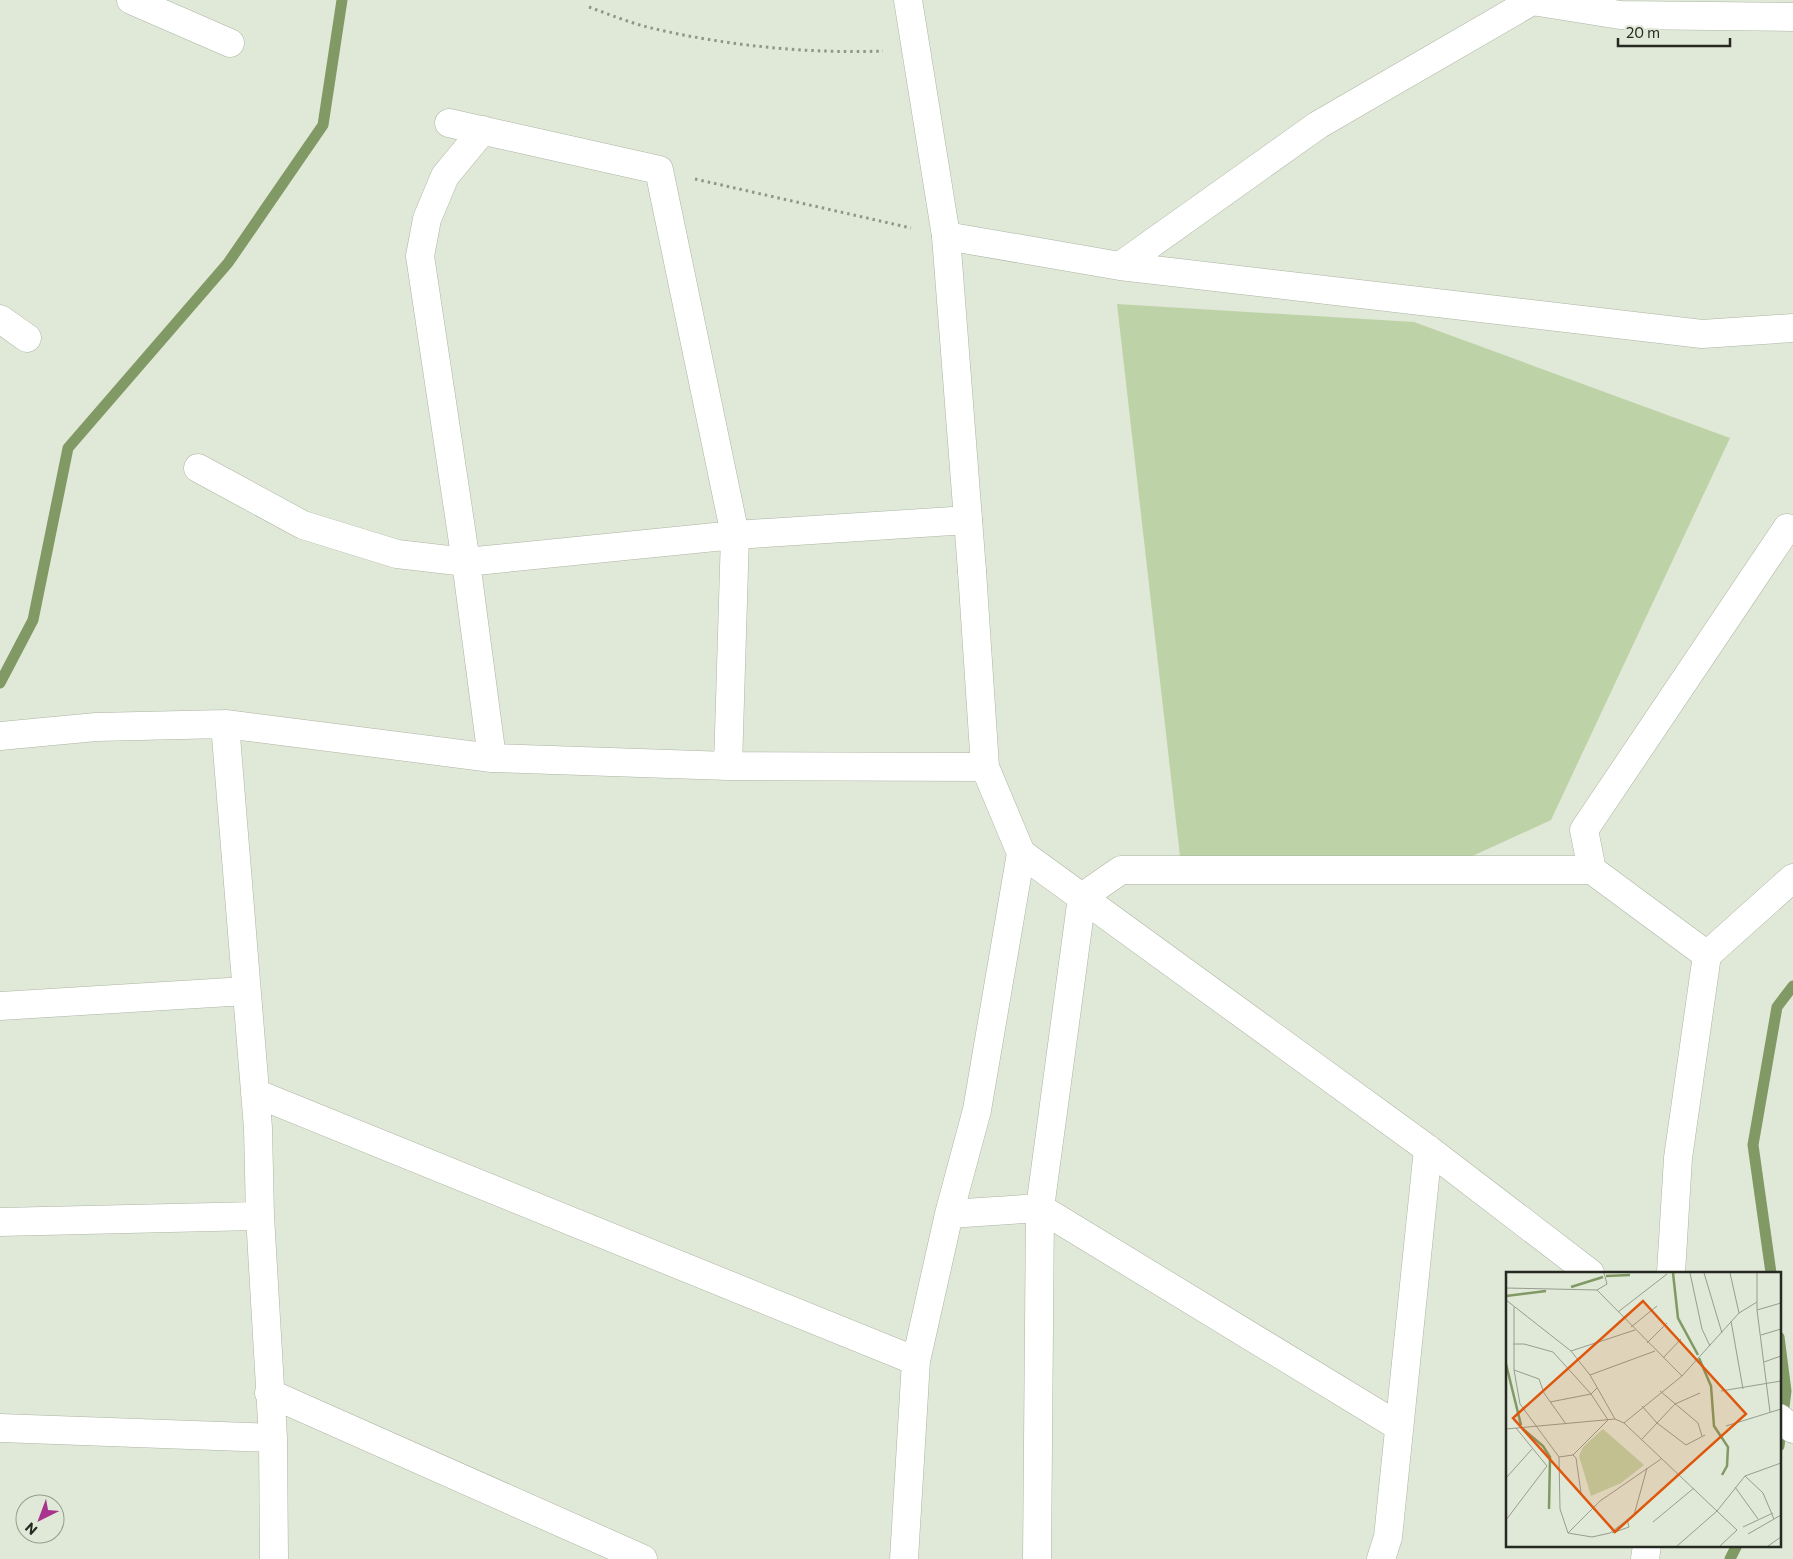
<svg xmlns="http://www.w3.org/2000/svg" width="1793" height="1559" font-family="Commissioner,sans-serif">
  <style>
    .green { fill: #bed2a7 }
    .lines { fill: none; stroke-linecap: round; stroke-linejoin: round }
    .stream { stroke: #819964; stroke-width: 11 }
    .street-casing { stroke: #acb4a3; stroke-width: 29 }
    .secondary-casing { stroke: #acb4a3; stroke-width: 29 }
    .path { stroke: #8f9688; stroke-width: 3; stroke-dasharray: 2.5 4; stroke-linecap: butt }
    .street { stroke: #fff; stroke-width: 28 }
    .secondary { stroke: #fff; stroke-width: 28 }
    .inset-river { fill: none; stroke: #819964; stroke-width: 2.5 }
    .inset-road { fill: none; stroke: #969c8f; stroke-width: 1 }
    .view { fill: #de570d; fill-opacity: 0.15; stroke: #de570d; stroke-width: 2.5 }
    .inset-edge { fill: none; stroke: #262922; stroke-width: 2.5 }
  </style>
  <rect width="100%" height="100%" fill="#e0e9d7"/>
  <!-- green -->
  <path class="green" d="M1117,304L1414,322L1730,438L1551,820L1455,864L1181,865Z"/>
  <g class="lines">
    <!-- stream -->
    <path class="stream" d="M0,683L33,620L68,448L228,263L323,125L342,0
      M1771,1273L1753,1145L1777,1007L1793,986
      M1779,1337L1786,1391L1779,1446
      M1730,1559L1737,1545"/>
    <!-- street casing -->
    <g class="street-casing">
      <path id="street" d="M131,0L230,43
        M908,0L946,236L1120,266L1702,334L1793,328
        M449,123L659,170L735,535L728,766
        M483,130L445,176L427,219L420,256L466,562L492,758
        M1120,266L1318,125L1532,1L1620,15L1793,17
        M0,319L27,338
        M198,468L303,525L397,554L466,562L735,535L968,520
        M972,571L985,767L1021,853L1428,1149L1590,1273
        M225,724L258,1128L260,1216L273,1438L274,1559
        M0,736L96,727L225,724L492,758L728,766L985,767
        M1592,870L1584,830L1787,528
        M0,1006L246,991
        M255,1093L916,1361
        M949,1214L1040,1208L1398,1426
        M0,1222L260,1216
        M1671,1273L1678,1158L1707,955L1793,878
        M269,1393L643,1559
        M1779,1418L1793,1429
        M0,1428L273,1438
        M904,1559L916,1361L949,1214L977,1110L1021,853
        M1037,1559L1040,1208L1082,897L1121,870H1592L1707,955
        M1381,1559L1388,1537L1428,1149
        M1645,1559L1647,1545"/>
    </g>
    <!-- secondary casing -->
    <g class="secondary-casing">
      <path id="secondary" d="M946,236L972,571"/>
    </g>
    <!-- path -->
    <path class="path" d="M589,7C608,14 628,22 647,27C721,45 807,54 883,51
      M695,179L911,228"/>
    <!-- street -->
    <use href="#street" class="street"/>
    <!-- secondary -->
    <use href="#secondary" class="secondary"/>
  </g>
  <!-- overview -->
  <g transform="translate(1506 1272)">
    <rect width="275" height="275" fill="#e0e9d7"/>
    <path d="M97,157L138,193L115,211L85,224L73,184L77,175Z" fill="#bed2a7"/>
    <path class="inset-river" d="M167,1L172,46L192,83M100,4L124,3M65,15L97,5M0,24L40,19M193,86L205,114L208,154L222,175L221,194L216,203M0,92L15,153M17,157L37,174L44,185L43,237"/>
    <path class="inset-road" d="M184,1L196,57L204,74M198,1L216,61M224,1L233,41M251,1V38L264,140M0,16L91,18L101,12L98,1M91,18L176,104M0,28L65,79L84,103L109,147M8,35V98L14,132L53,185L54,237L62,261L86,265L104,261L128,243L141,196M251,38L275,31M112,40L161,2M225,49L237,117M125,55L151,34M255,63L275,57M141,71L161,51M7,72H18L47,80L85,122L102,148L67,183L53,185M65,79L129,58M157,86L175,67M258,90L275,84M8,98L33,107L38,121L60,152M84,103L149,79M154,119L192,151L196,164M215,119L275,109M44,130L85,122L91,116M136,134L151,151L180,173L199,163M118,151L176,104L233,41L251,30M220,154L275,137M0,157L109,147L118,151L231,258L214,274M135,168L169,132L194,121M67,183L70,186L75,221M239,204L257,221L268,247M0,206L26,177M229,215L252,247M0,248L41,194L10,156M147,250L188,216M237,255L267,241M62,261L94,229L155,187M106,261L123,255L121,247M242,262L275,243M171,274L211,239L239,204L275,191M262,274L275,265"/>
    <path class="view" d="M137,29L240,142L109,260L7,146Z"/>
    <rect width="275" height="275" class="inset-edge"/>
  </g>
  <!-- north arrow -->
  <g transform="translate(40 1519) rotate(222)"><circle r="24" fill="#e0e9d7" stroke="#969c8f"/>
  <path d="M0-4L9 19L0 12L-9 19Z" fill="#a8348d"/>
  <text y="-8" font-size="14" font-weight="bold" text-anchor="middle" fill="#262922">N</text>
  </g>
  <!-- scale -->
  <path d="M1618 38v8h112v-8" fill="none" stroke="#262922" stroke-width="2.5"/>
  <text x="1626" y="38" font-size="15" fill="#262922" stroke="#e0e9d7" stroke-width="4" paint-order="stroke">20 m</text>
</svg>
